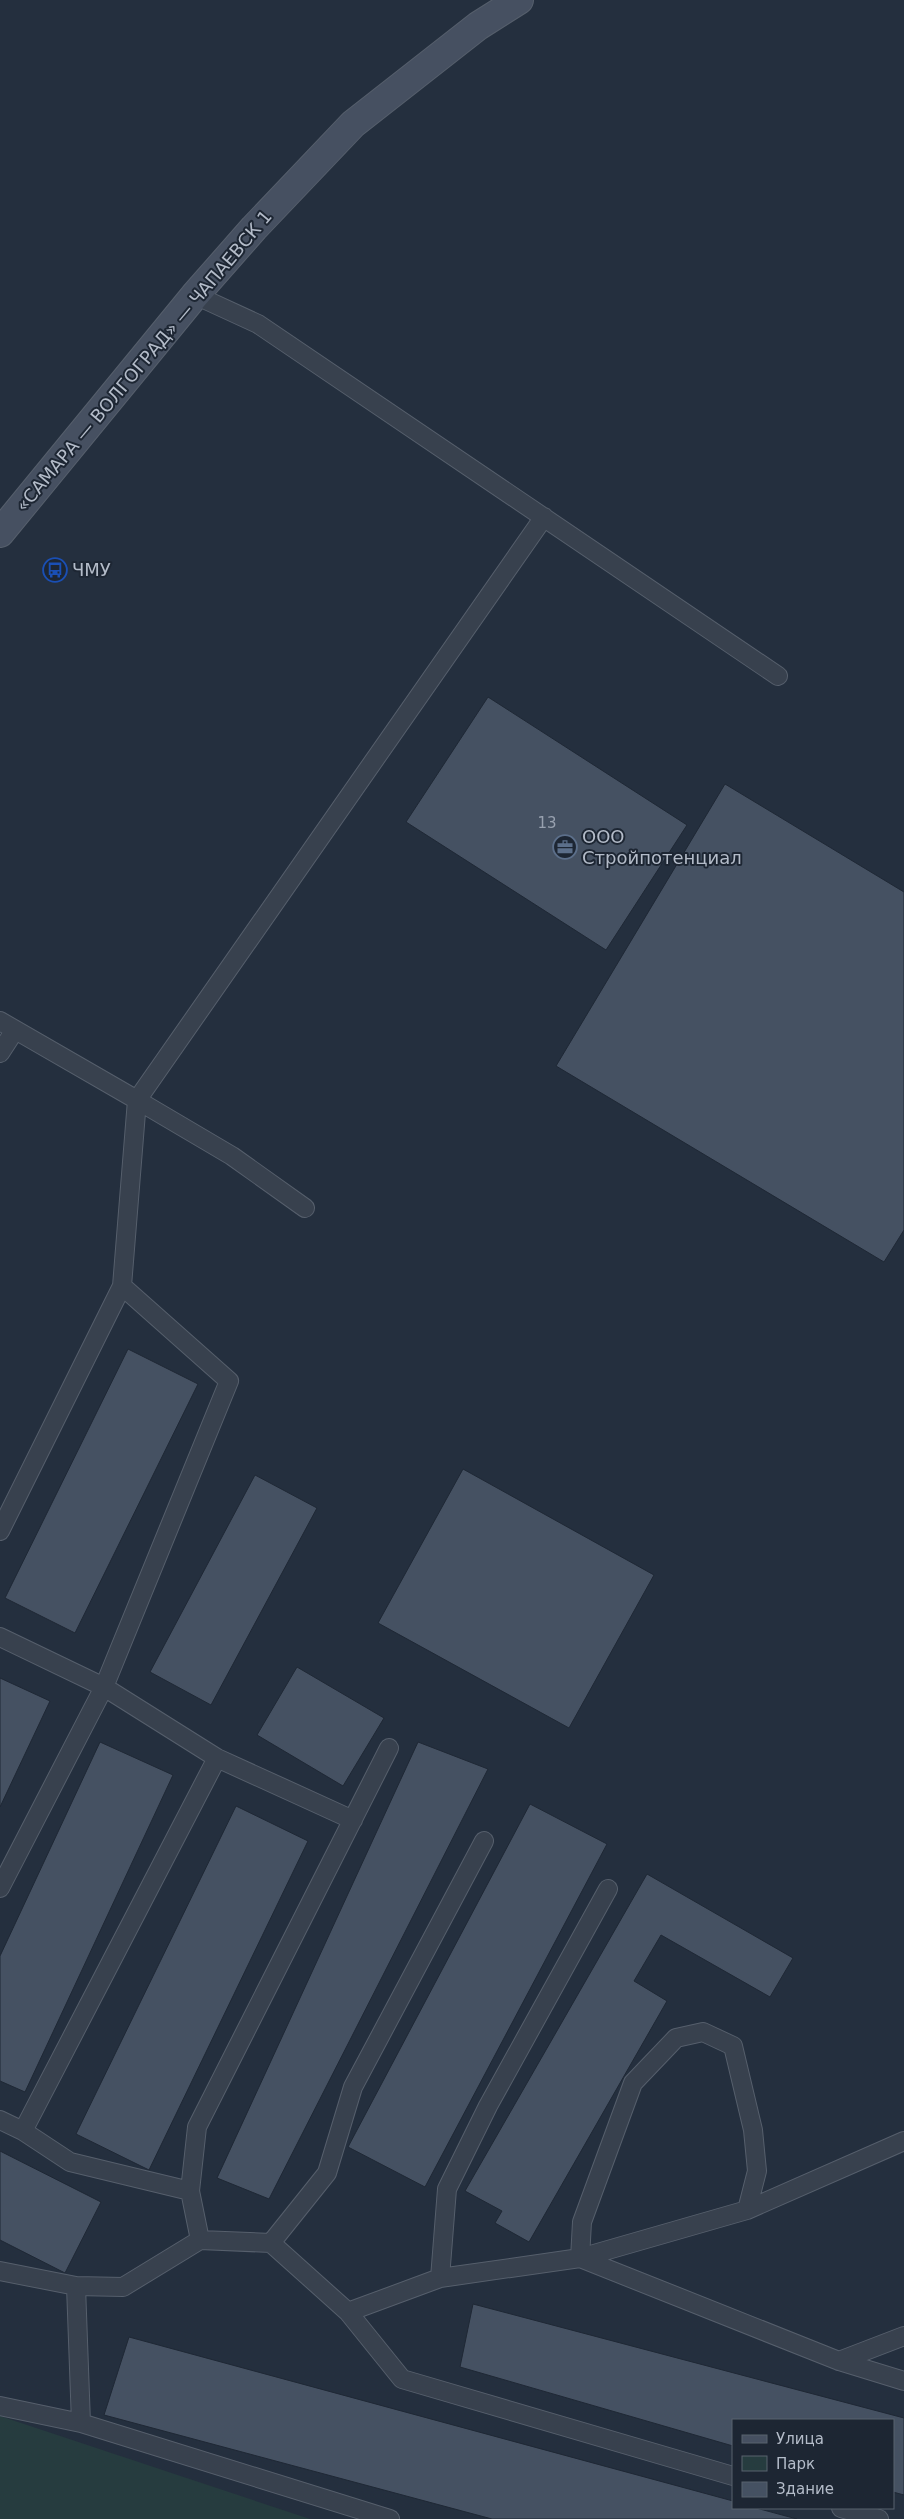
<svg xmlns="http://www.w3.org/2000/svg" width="904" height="2519" font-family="'DejaVu Sans',sans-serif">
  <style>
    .green { fill: #263c3f }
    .building { fill: #455162; stroke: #1f2835 }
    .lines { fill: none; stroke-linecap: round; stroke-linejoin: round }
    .service-casing { stroke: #565f6c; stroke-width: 20 }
    .secondary-casing { stroke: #565f6c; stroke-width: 30 }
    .service { stroke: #38414e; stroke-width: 18 }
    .secondary { stroke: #465061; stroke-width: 28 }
    .labels { text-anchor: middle; stroke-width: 4; stroke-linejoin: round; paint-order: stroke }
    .number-label { font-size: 15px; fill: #98a1af }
    .street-label { font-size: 18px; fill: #b4bcc9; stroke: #1d2633 }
    .poi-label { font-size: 18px; fill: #b4bcc9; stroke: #1d2633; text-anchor: start }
  </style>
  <rect width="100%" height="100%" fill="#242f3e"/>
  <!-- green -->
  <path class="green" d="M0,2416L310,2519H0Z"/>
  <!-- building -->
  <path class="building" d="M488,697L687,825L606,950L406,822Z
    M725,784L904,892V1230L884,1262L556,1066Z
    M128,1349L198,1384L75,1633L5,1598Z
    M463,1469L654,1575L569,1728L378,1623Z
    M255,1475L317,1508L211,1705L150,1672Z
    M297,1667L384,1718L343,1786L257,1735Z
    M0,1678L50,1701L0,1807Z
    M100,1742L173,1775L25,2092L0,2081V1956Z
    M418,1742L488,1769L269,2199L217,2178Z
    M530,1804L607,1844L425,2187L348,2147Z
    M236,1806L308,1841L149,2170L76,2134Z
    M647,1874L793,1958L770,1997L661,1935L634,1981L667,2001L529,2242L495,2223L502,2211L465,2191Z
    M0,2151L101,2202L65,2273L0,2240Z
    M473,2304L904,2418V2495L893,2492V2420H733V2446L460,2367Z
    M129,2337L733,2501V2508H756L797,2519H492L104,2415Z"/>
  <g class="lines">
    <!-- service casing -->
    <g class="service-casing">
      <path id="service" d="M195,295L258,324L778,676
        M0,1021L137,1100L544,517
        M0,1053L15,1030
        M0,1531L122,1286L137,1100L232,1156L305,1208
        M0,1637L104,1687L217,1758L353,1820
        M0,1888L104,1687L229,1381L122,1286
        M0,2120L23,2131L70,2162L190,2191
        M23,2131L217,1758
        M747,2210L757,2171L753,2130L733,2046L703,2032L676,2038L633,2083L582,2222L580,2258L747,2210L904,2141
        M200,2240L190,2191L197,2127L389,1748
        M271,2243L327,2173L353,2087L484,1841
        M0,2271L76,2286L123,2287L200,2240L271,2243L348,2312L402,2379L733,2476
        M440,2278L447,2189L488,2106L608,1889
        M76,2286L81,2423
        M348,2312L440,2278L580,2258L839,2361L904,2381
        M839,2361L904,2336
        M0,2406L81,2423L390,2519
        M841,2508L879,2519"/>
    </g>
    <!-- secondary casing -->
    <g class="secondary-casing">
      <path id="secondary" d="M0,533L195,295L254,228L353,124L478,26L519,0"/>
    </g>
    <!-- service -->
    <use href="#service" class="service"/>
    <!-- secondary -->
    <use href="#secondary" class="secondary"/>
  </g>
  <!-- icons -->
  <defs>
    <g id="bus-ring" transform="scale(1.25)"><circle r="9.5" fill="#1d2633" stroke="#1a4fb4" stroke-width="1.5"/><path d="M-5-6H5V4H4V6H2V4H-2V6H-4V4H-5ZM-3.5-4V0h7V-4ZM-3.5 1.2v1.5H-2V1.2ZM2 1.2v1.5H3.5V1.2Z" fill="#1a4fb4"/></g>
    <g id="office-ring" transform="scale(1.25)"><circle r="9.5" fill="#1d2633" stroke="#5c6f8a" stroke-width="1.5"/><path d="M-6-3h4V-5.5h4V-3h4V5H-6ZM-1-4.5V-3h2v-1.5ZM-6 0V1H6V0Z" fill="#5c6f8a"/></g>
  </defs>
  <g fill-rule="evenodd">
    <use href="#bus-ring" x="55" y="570"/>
    <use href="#office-ring" x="565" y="847"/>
  </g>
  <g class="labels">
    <!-- number labels -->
    <g class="number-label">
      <text x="547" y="828">13</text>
    </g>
    <!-- street labels -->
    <g class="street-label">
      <text transform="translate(144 361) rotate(-50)" y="6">«САМАРА — ВОЛГОГРАД» — ЧАПАЕВСК 1</text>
    </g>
    <!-- poi labels -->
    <g class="poi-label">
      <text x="72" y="576">ЧМУ</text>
      <text x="582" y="843">ООО<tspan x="582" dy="21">Стройпотенциал</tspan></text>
    </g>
  </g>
  <!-- legend -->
  <rect x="732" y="2419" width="162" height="90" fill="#1d2633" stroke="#59626f"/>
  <rect x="742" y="2435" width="25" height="8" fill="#465061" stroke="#59626f"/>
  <text x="776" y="2444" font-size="15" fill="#b4bcc9">Улица</text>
  <rect x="742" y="2456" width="25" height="15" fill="#263c3f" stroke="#59626f"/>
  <text x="776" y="2469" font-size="15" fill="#b4bcc9">Парк</text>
  <rect x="742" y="2482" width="25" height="15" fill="#455162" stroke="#59626f"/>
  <text x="776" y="2494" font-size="15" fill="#b4bcc9">Здание</text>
</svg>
